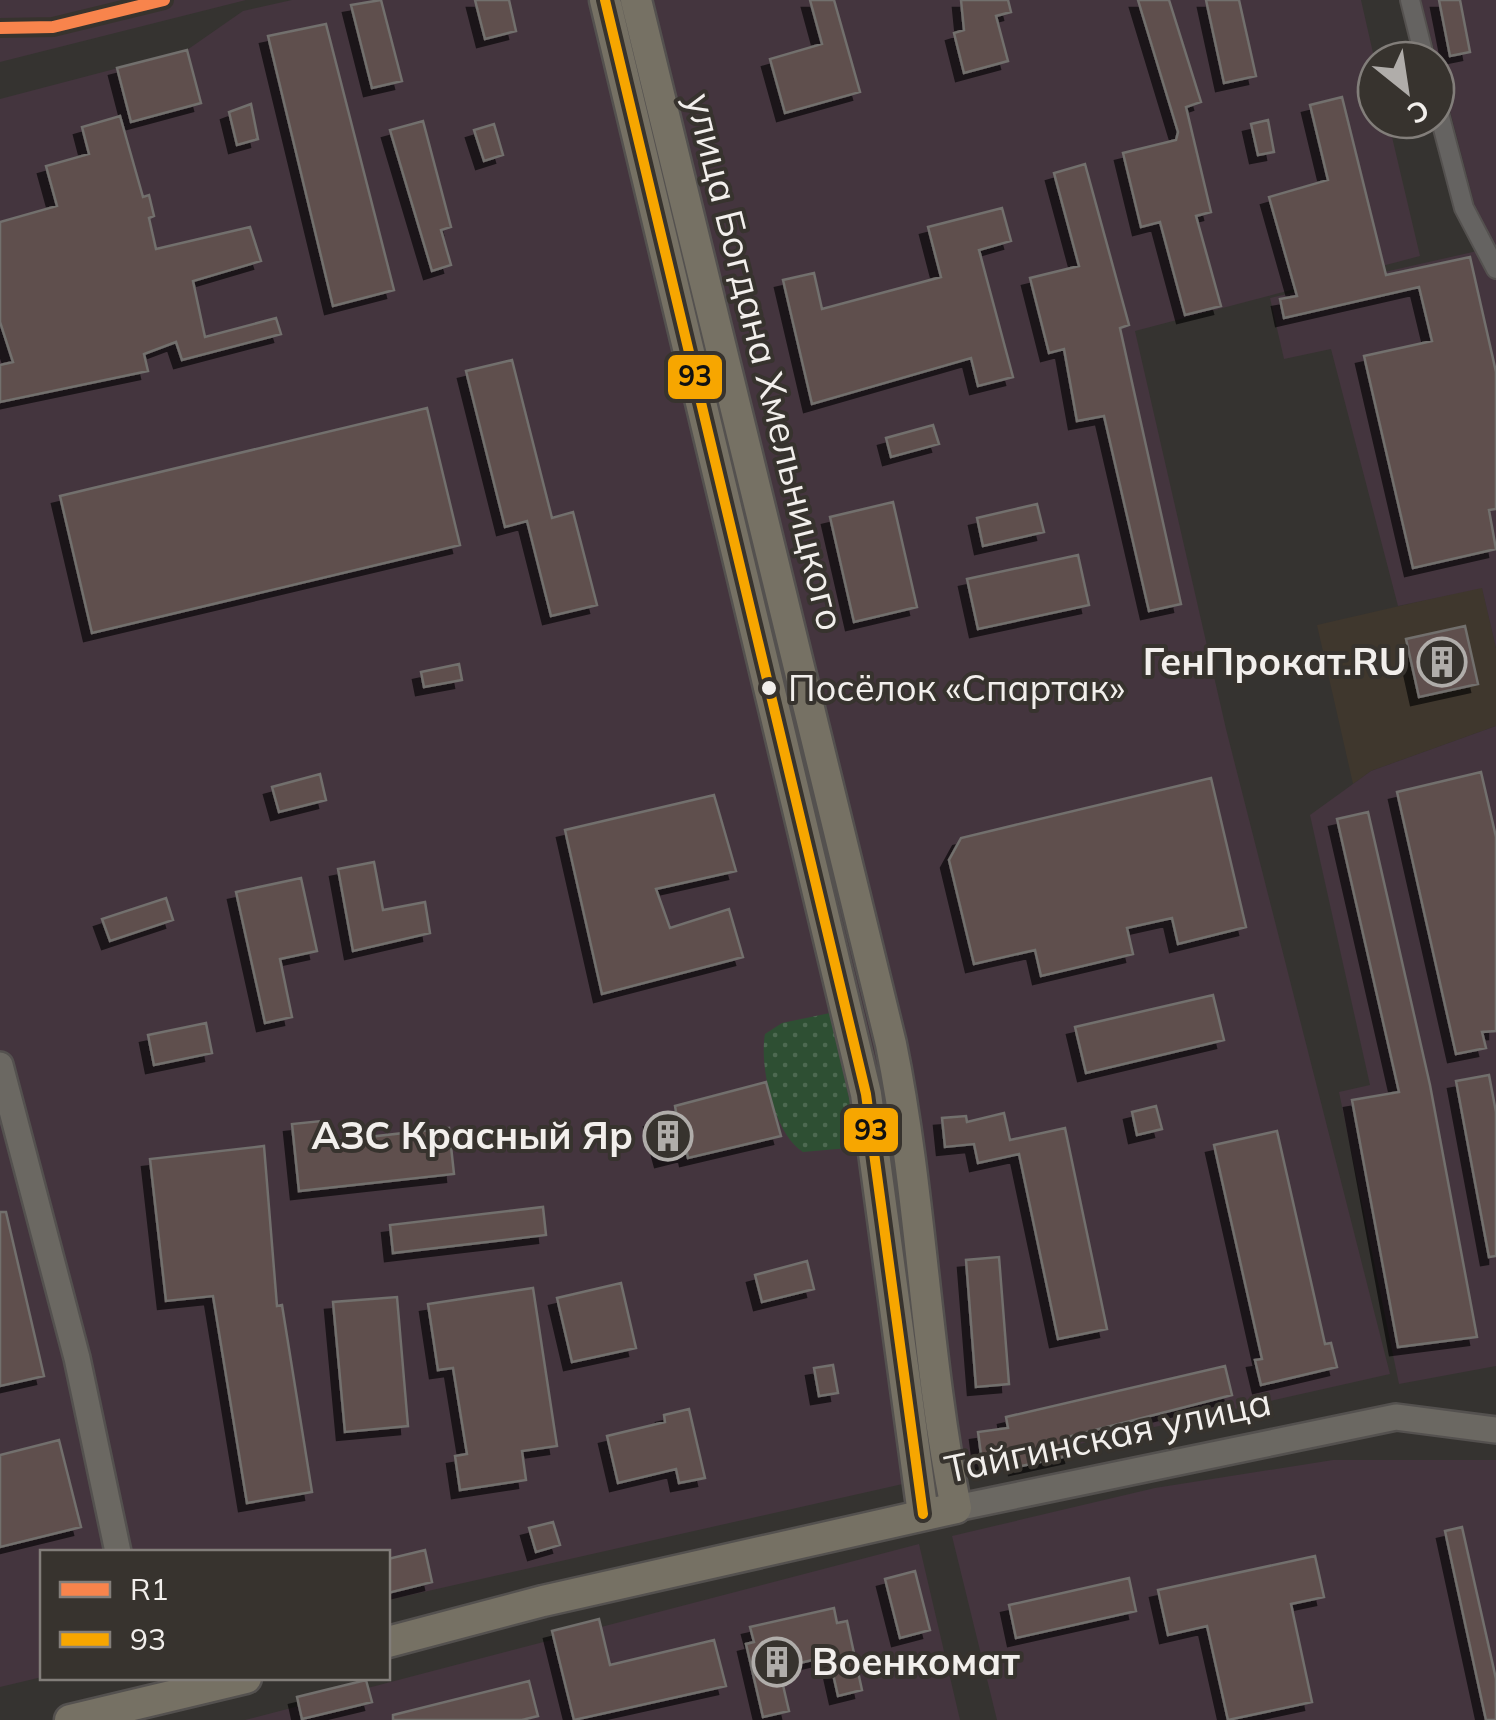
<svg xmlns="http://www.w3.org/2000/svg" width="1496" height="1720" font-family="Mulish,sans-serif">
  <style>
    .built { fill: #3f372d }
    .industrial { fill: #44353e }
    .grass { fill: url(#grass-dots) }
    .building { fill: #5f504d; stroke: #726f6d; stroke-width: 2.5; filter: url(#shadow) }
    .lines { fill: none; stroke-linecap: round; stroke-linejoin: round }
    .street-casing { stroke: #54514f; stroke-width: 22 }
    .secondary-casing { stroke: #54514f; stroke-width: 30 }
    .highway-casing { stroke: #54514f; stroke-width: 35 }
    .street { stroke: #656361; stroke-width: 18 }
    .secondary { stroke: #6b6862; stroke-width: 25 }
    .highway { stroke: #767164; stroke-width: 30 }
    .bus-1-casing { stroke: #37332e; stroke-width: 18 }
    .bus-1 { stroke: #f7a600; stroke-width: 10 }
    .rail-1-casing { stroke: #37332e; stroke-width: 20 }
    .rail-1 { stroke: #f8844c; stroke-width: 12 }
    .bus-dot { fill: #f2efec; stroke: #37332e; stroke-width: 4 }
    .labels { text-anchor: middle; stroke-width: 8; stroke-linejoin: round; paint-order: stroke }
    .bus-label { font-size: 36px; fill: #f2efec; stroke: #37332e; text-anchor: start }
    .street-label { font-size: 38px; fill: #f2efec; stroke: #37332e }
    .poi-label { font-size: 38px; font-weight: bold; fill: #f2efec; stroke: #37332e; text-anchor: end }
    .line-badge { stroke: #37332e; stroke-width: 4 }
    .pale-badge-label { font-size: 28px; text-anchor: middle; font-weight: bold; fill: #111 }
  </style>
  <defs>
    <pattern id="grass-dots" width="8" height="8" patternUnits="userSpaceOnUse" patternTransform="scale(2.5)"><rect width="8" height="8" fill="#2e4f33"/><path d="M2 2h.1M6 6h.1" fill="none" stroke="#4d6951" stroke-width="1.8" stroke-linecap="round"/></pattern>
    <filter id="shadow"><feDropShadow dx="-8" dy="8" stdDeviation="0" flood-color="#0009"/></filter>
  </defs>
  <rect width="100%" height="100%" fill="#353330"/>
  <!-- built -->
  <path class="built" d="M1482,587L1496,648V726L1371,771L1353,784L1317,625Z"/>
  <!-- industrial -->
  <path class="industrial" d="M0,0H246L0,62Z
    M292,0H1361L1376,66V120H1388L1420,256L1135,331L1226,729L1390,1374L388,1600V1552H42V1677L0,1687V99L187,50L243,11Z
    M1421,0H1496V648L1482,588L1398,606L1331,349L1284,359L1270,298L1486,249Z
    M1496,726V1366L1399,1384L1339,1092L1370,1085L1310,815L1371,771Z
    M1333,1460H1496V1720H997L952,1536L1155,1488Z
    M919,1544L960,1720H245Z"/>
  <!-- grass -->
  <path class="grass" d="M830,1013L860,1147L803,1152C774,1135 759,1065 765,1034L782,1023Z"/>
  <!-- building -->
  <path class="building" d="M381,0L402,81L372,88L351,5Z
    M475,0H509L516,31L485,39Z
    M810,0H834L860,92L785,113L770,59L822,44Z
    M961,0H1008L1011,12L996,16L1008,61L964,73L954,33L964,30Z
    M1138,0H1169L1201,102L1186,107L1211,212L1196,216L1221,306L1185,315L1160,222L1141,227L1123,153L1176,140L1178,132Z
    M1206,0H1239L1256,76L1224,83Z
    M1439,0H1460L1470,52L1450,56Z
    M326,24L394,290L333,306L268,36Z
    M187,50L201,103L131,122L117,68Z
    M1342,97L1386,275L1470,257L1496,372V509L1489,510L1496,549L1413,568L1364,356L1432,341L1419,287L1284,318L1280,299L1297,296L1269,197L1328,180L1310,105Z
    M251,104L258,139L237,145L229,112Z
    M120,116L143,197L149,195L154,216L149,218L156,249L250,227L261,261L193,281L205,337L276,318L281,334L182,360L176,342L144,354L148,371L0,402V365L13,362L0,322V222L57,206L46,166L89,154L82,127Z
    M1268,120L1274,152L1258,155L1251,124Z
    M423,121L451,227L441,230L451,265L432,271L390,130Z
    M494,124L503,155L484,161L474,130Z
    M1085,164L1129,325L1120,328L1181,604L1149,611L1104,416L1077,421L1064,349L1049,353L1030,278L1079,266L1054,173Z
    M1002,208L1011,241L979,250L1013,377L978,386L971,358L812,404L783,280L814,273L822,309L941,277L928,227Z
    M512,360L552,518L573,512L597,605L551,616L527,521L505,527L466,371Z
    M427,408L460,545L92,633L60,496Z
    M933,425L939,444L891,457L886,438Z
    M893,502L917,607L854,622L830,517Z
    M1037,504L1044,532L983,546L977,518Z
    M1078,555L1089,605L978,629L967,579Z
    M1465,626L1478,684L1419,697L1406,639Z
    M459,664L462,680L424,687L421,672Z
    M1481,772L1496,837V1031L1482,1032L1486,1048L1456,1054L1397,792Z
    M320,774L326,800L279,812L272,787Z
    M1211,778L1246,927L1178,944L1172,918L1127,928L1133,954L1041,976L1035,950L974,964L949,860L961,838Z
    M714,795L736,871L656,889L670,928L729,909L743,957L602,994L565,830Z
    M1368,812L1430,1085L1477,1337L1398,1347L1352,1100L1399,1092L1337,819Z
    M374,862L383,910L425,902L430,933L353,951L338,869Z
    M301,878L317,951L280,959L292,1017L265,1023L236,892Z
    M166,898L173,920L110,941L102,919Z
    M1213,995L1224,1040L1086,1073L1075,1027Z
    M206,1023L212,1053L154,1065L148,1035Z
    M1489,1075L1496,1112V1256L1489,1257L1456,1081Z
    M766,1082L781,1136L688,1158L687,1153L663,1159L652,1119L676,1112L675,1106Z
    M1156,1106L1162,1129L1137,1135L1132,1112Z
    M1004,1113L1010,1140L1065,1128L1107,1329L1058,1339L1019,1154L978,1163L974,1144L945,1147L942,1118L966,1116L967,1122Z
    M321,1121L323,1142L449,1128L454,1174L299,1191L292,1124Z
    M1277,1131L1325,1344L1331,1343L1337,1367L1261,1385L1255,1360L1262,1359L1214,1145Z
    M264,1146L277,1306L282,1305L312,1492L247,1503L213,1296L166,1301L150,1159Z
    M543,1207L546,1235L393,1253L390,1225Z
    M0,1212H6L44,1376L0,1386Z
    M999,1257L1009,1384L976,1387L966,1260Z
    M807,1261L814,1289L762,1302L755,1275Z
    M621,1283L636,1348L572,1362L557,1298Z
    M533,1288L557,1446L522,1451L526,1480L460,1490L455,1456L467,1454L453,1368L438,1370L428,1304Z
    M397,1297L408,1426L345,1432L333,1302Z
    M833,1365L838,1393L819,1396L814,1368Z
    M1225,1366L1232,1395L1068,1437L1072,1455L1017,1467L1015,1458L982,1462L978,1432L1008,1428L1006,1417Z
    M689,1409L705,1478L679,1483L676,1469L618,1483L607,1436L665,1422L664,1415Z
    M59,1440L81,1527L0,1547V1455Z
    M553,1522L560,1545L536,1552L529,1528Z
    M1462,1527L1496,1679V1720H1486L1445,1531Z
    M425,1550L432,1582L388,1593V1559Z
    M1315,1556L1324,1597L1291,1604L1312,1702L1228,1720L1207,1626L1168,1635L1158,1590Z
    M915,1571L930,1630L900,1638L885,1579Z
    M1129,1578L1136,1611L1016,1638L1009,1605Z
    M834,1608L837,1623L847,1621L862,1690L838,1696L829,1656L779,1668L789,1711L763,1717L746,1644L754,1642L750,1627Z
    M599,1619L610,1665L714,1640L726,1686L574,1720L552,1631Z
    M366,1680L372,1702L302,1719L297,1697Z
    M529,1681L538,1716L522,1720H393V1715Z"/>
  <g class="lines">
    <!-- street casing -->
    <g class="street-casing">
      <path id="street" d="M1410,0L1425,60
        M1436,102L1464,208L1496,269"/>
    </g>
    <!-- secondary casing -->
    <g class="secondary-casing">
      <path id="secondary" d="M0,1065L77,1358L118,1552
        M956,1508L1396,1417L1496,1430"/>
    </g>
    <!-- highway casing -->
    <g class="highway-casing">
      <path id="highway" d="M605,0L866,1094L923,1514
        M388,1642L543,1601L956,1508C925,1355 922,1197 891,1044L636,0
        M70,1720L246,1678"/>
    </g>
    <!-- street -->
    <use href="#street" class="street"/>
    <!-- secondary -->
    <use href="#secondary" class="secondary"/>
    <!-- highway -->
    <use href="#highway" class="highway"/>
    <!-- bus-1 casing -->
    <g class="bus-1-casing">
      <path id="bus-1" d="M605,0L866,1094L923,1514"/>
    </g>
    <!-- bus-1 -->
    <use href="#bus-1" class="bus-1"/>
    <!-- rail-1 casing -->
    <g class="rail-1-casing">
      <path id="rail-1" d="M0,28L53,27L164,0"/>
    </g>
    <!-- rail-1 -->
    <use href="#rail-1" class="rail-1"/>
  </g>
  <!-- icons -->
  <defs>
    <g id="building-ring" transform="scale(2.5)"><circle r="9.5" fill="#37332e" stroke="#b0adaa" stroke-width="1.5"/><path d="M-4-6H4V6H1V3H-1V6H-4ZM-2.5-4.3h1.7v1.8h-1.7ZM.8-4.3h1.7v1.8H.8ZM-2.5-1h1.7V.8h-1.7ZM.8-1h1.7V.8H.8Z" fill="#b0adaa"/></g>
  </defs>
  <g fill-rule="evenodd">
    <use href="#building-ring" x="1442" y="662"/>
    <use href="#building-ring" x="668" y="1136"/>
    <use href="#building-ring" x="777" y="1662"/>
  </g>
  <!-- markers -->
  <circle class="bus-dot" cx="769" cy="688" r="9"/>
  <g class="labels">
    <!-- bus labels -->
    <g class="bus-label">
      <text x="788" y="701">Посёлок «Спартак»</text>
    </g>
    <!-- street labels -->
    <g class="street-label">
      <text transform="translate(765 362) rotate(76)" y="13">улица Богдана Хмельницкого</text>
      <text transform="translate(1108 1436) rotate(-12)" y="13">Тайгинская улица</text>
    </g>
    <!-- poi labels -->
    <g class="poi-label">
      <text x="1407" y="675">ГенПрокат.RU</text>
      <text x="633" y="1149">АЗС Красный Яр</text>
      <text x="812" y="1675" text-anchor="start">Военкомат</text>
    </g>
  </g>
  <g class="line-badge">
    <rect x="666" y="353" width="58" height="48" rx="10" fill="#f7a600"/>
    <rect x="842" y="1106" width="58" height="48" rx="10" fill="#f7a600"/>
  </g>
  <g class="pale-badge-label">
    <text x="695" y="386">93</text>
    <text x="871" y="1140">93</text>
  </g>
  <!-- legend -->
  <rect x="40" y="1550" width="350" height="130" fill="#37332e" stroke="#827e7a" stroke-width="2.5"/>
  <rect x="60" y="1582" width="50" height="15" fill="#f8844c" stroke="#827e7a" stroke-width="2.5"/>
  <text x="130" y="1600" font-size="30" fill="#f2efec">R1</text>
  <rect x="60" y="1632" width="50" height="15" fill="#f7a600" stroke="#827e7a" stroke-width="2.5"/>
  <text x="130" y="1650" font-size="30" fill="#f2efec">93</text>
  <!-- north arrow -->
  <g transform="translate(1406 90) rotate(150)"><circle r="48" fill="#37332e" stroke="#827e7a" stroke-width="2.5"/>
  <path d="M0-8L18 38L0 25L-18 38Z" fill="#b0adaa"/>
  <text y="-15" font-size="28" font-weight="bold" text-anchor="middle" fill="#f2efec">С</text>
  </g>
</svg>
